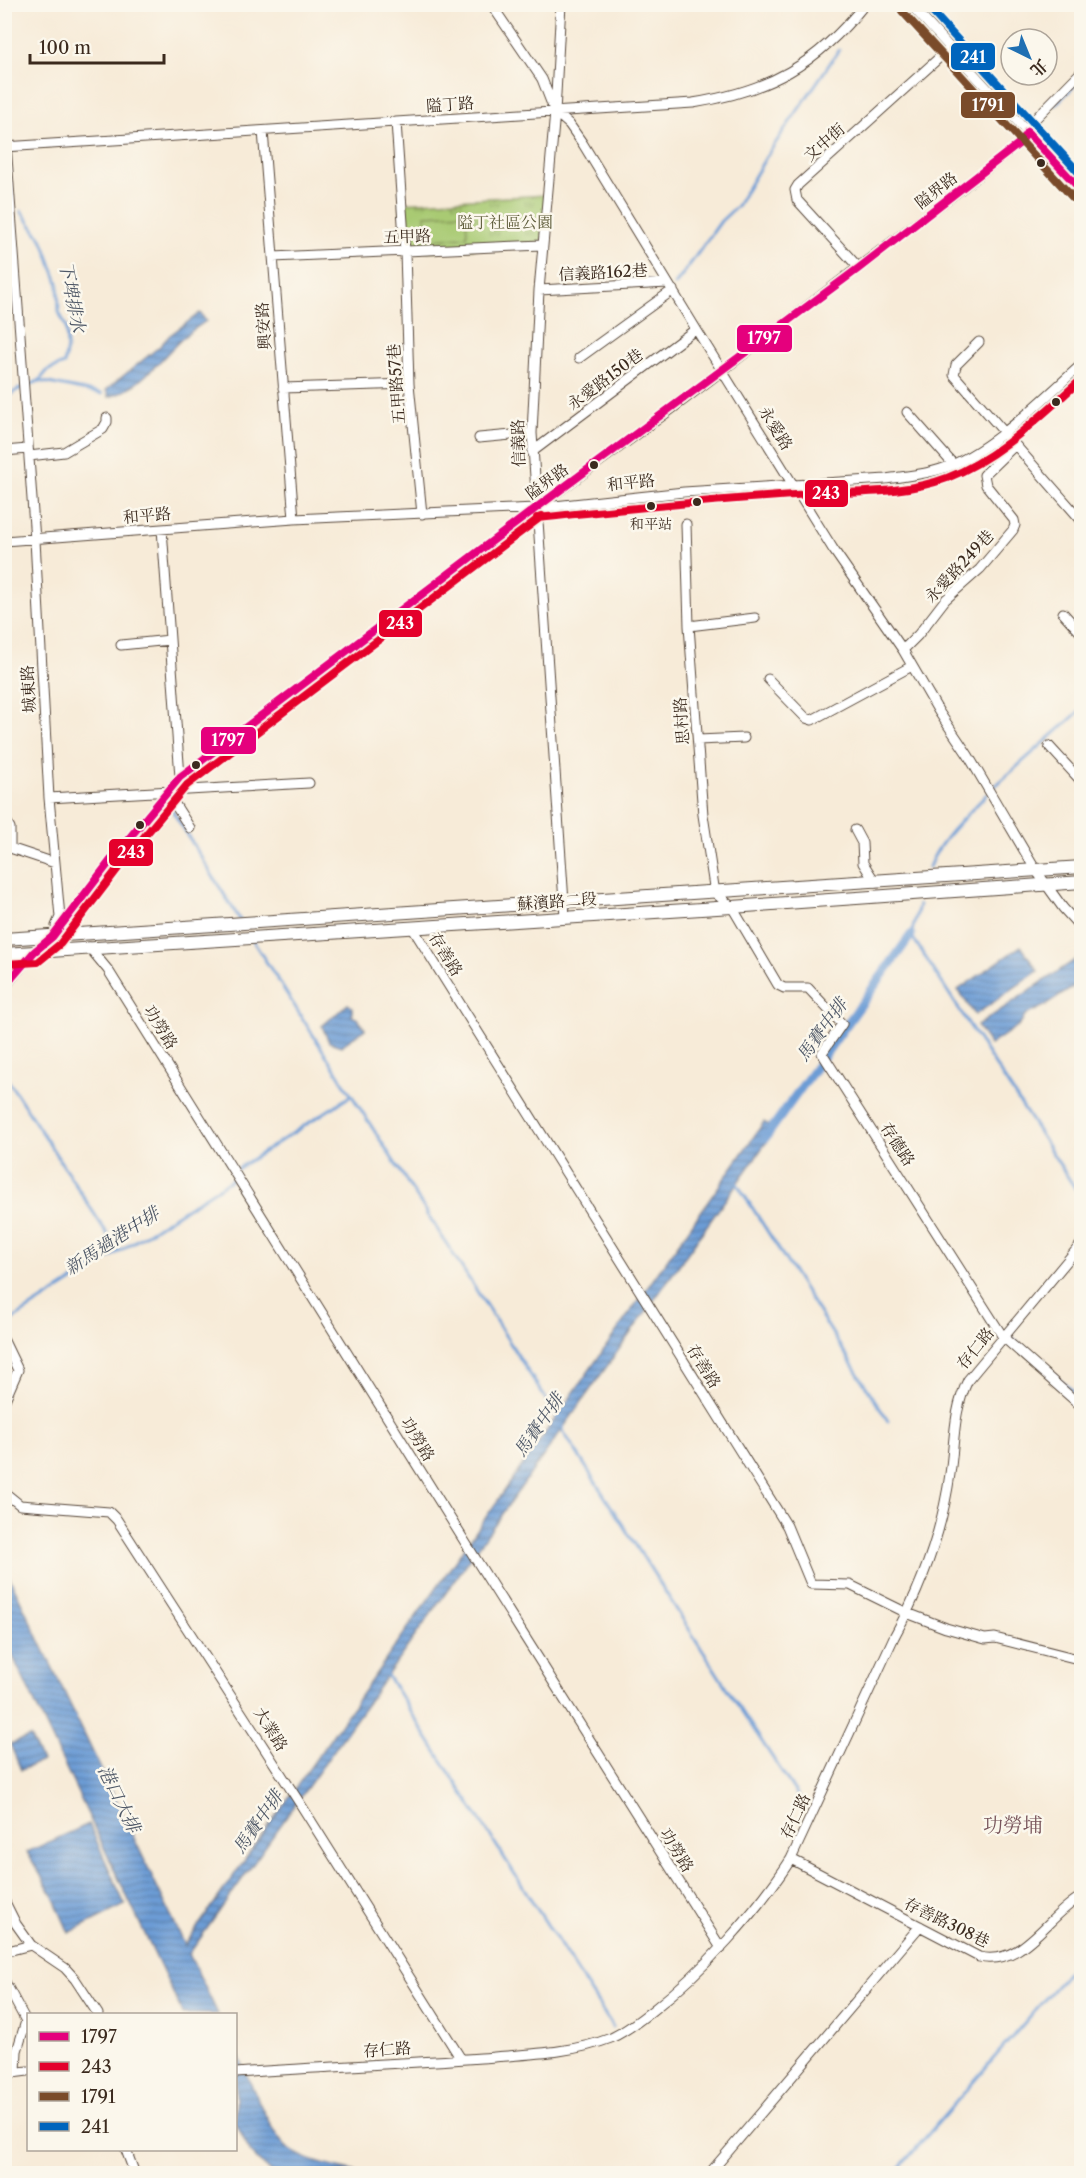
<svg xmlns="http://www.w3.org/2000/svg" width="1086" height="2178" font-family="'Libre Caslon Text','Noto Serif TC',serif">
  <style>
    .grass { fill: url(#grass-tufts); stroke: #727a48; stroke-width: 1.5 }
    .garden { fill: #a9ca73; stroke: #727a48; stroke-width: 1.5 }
    .water { fill: url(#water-rules); stroke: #54637a; stroke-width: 1.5 }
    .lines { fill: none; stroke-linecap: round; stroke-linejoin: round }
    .stream { stroke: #6c9cd5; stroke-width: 3 }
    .canal { stroke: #6c9cd5; stroke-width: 9 }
    .minor-casing { stroke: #57473a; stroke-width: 11 }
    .major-casing { stroke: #57473a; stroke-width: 14 }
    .minor { stroke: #fff; stroke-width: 9 }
    .major { stroke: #fff; stroke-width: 12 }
    .bus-1-casing { stroke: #fbf7ec; stroke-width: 12 }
    .bus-2-casing { stroke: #fbf7ec; stroke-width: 12 }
    .bus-3-casing { stroke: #fbf7ec; stroke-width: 12 }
    .bus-4-casing { stroke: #fbf7ec; stroke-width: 12 }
    .bus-1 { stroke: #e5007d; stroke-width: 8 }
    .bus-2 { stroke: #e4002b; stroke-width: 8 }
    .bus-3 { stroke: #7a4b2a; stroke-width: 8 }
    .bus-4 { stroke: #0065bd; stroke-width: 8 }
    .bus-dot { fill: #3b2a1e; stroke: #fbf7ec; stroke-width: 2 }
    .labels { text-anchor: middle; stroke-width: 5; stroke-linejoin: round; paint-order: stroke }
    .bus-label { font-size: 14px; fill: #3b2a1e; stroke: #fbf7ec }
    .street-label { font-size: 16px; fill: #3b2a1e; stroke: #fbf7ec }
    .park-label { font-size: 16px; fill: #5c5a38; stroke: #fbf7ec }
    .water-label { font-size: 18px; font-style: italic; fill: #4f5867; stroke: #fbf7ec }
    .quarter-label { font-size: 20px; fill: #79565c; stroke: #fbf7ec }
    .line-badge { stroke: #fbf7ec; stroke-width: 2 }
    .badge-label { font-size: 16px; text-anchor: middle; font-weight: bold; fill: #fff }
  </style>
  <defs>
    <pattern id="grass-tufts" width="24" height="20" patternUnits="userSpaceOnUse" patternTransform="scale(1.5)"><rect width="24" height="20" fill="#a9ca73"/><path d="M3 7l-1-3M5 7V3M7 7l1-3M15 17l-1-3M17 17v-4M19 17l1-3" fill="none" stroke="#8ba45e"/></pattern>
    <pattern id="water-rules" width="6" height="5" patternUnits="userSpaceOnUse" patternTransform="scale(1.5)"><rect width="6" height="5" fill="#6c9cd5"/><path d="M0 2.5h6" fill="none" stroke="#5a7fac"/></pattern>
  </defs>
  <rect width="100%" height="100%" fill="#fbf7ec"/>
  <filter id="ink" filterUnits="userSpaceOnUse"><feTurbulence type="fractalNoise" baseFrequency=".0167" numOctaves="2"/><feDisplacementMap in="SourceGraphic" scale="12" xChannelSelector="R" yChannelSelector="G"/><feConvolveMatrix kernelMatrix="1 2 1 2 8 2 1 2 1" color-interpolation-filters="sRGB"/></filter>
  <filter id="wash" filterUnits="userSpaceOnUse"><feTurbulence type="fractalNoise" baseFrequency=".008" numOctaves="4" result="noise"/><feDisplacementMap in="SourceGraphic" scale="24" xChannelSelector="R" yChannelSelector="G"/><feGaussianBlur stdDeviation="1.35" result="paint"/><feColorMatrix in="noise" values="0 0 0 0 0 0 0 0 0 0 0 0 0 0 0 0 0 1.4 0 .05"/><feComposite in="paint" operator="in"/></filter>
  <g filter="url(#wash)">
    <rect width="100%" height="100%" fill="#f7ebd8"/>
    <!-- grass -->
    <path class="grass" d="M547,195L542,245L405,252L401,203Z"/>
    <!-- garden -->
    <path class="garden" d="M466,213L467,237L427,239L425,215Z"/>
    <!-- water -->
    <path class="water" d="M200,313L206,321C199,326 192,330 186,335C161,357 142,388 109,397L106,390L159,347L170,335Z
      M1021,946L1038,971L975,1015L958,990Z
      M1081,956V982L1046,1005L1026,1015L1019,1025L990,1045L977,1026Z
      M348,1004L352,1007V1016L358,1019L365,1029L341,1046L329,1042L322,1026Z
      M764,1122L775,1130L189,1954L218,2014H183L5,1640V1568L185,1945Z
      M30,1737L42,1761L21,1770L10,1744Z
      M89,1824L125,1905L69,1933L52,1894L27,1852Z
      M236,2050C246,2072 271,2137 289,2149C309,2163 336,2167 360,2173L272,2174L250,2152L236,2123Z"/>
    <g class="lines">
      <!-- stream -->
      <path class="stream" d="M1055,105L1082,78
        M675,285L721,221L737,206L766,157L839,50
        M39,381L102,394
        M4,399L17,390L39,381L48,370L64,364L67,347L66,327L59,312L58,283L43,241L21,211
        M994,787L1082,709
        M167,802L240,920
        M929,867C940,838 966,817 987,794
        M919,905L911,935L1082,1199
        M253,941L558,1418
        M4,1074L119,1252
        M237,1169L352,1095
        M736,1182L888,1421
        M4,1325L234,1178
        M1009,1336L1082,1399
        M563,1426V1431L731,1695L806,1808
        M385,1672L613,2027
        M894,2174L1082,1956"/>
      <!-- canal -->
      <path class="canal" d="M765,1138L911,935"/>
    </g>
  </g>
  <g filter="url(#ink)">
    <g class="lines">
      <!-- minor casing -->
      <g class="minor-casing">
        <path id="minor" d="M491,4L542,79L555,112L569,124L583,144L696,329L833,549L903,650L939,712L968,755L1035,869L1063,908L1082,929
          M561,4L555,112L539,290L532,433L565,917
          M910,4L1082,192
          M4,116L35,540L49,798L60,917L56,926
          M396,122L405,252L409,384L422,514
          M263,131L294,519
          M4,147L693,103C769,91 816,65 865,4
          M273,257L542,245
          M859,268L797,200L795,190L798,185L950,48
          M539,290L668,283
          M979,342L956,365L954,375L1082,521
          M579,358L673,290
          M283,388L409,384
          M907,412L953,464
          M479,438L532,433
          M4,451L28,449
          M532,452L696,329
          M29,456L64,452L103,429L107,422V418
          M686,524L689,626L703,815L715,893L732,907L778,985L784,988H808L842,1024L822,1053L1003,1337L1082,1407
          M162,529L180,777
          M4,541L294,519L536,508L684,492L886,479C904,476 923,475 941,469C989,454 1044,398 1082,364
          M1063,613L1082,634
          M689,626L755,618
          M121,645L170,640
          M903,650L918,635L945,600L980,569L1013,530L1015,525L1014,520L986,485L984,475L1014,446
          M768,679L806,718L812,720L912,666
          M698,740L744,738
          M1049,746L1082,782
          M169,791L176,806L190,828
          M49,798L309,783
          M4,817L10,828V848L55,863
          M855,830L862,843L863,863L875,882
          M412,927L787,1526L811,1584L850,1585L907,1613L946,1628L985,1639L995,1638L1082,1660
          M89,947L108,970L470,1550L721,1948
          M4,988L34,952L52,937L111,860L180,777L460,567L536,508L673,408L960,190L1021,142L1031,123L1082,71
          M4,1341L18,1370L4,1402
          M4,1492L20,1505L109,1512L117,1520L301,1805L461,2059
          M791,1859L979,1957C1024,1967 1047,1915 1082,1896
          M4,1900L16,1924L31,1945L65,1968L75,1979L98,2014
          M4,1952L31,1945
          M4,1980L26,2021L17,2051L16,2072
          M236,2073C317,2067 399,2064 481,2058C525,2054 570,2054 611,2038C627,2031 640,2020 653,2010C702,1972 757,1912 791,1859L894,1637C922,1586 942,1531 950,1474C955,1440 953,1411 968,1380L1082,1243
          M4,2074L28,2071
          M126,2150L135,2174
          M709,2174L920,1926"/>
      </g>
      <!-- major casing -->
      <g class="major-casing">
        <path id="major" d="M4,939L1082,867
          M4,954L732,907L1082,882"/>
      </g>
      <!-- minor -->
      <use href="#minor" class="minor"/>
      <!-- major -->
      <use href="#major" class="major"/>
      <!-- bus-1 casing -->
      <g class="bus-1-casing">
        <path id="bus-1" d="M1027,132L1082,191
          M4,987L34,952L52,937L111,860L180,777L536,508L859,268L1021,142L1027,132"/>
      </g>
      <!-- bus-2 casing -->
      <g class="bus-2-casing">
        <path id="bus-2" d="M537,518C623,509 709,500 795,495C845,491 900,496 947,478C999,458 1041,415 1082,379
          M5,964L38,962L60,944L119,867L187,785L542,516"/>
      </g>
      <!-- bus-3 casing -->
      <g class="bus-3-casing">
        <path id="bus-3" d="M902,11L1074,199"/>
      </g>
      <!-- bus-4 casing -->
      <g class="bus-4-casing">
        <path id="bus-4" d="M925,4L1082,176"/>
      </g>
      <!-- bus-1 -->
      <use href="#bus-1" class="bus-1"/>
      <!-- bus-2 -->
      <use href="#bus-2" class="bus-2"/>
      <!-- bus-3 -->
      <use href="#bus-3" class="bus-3"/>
      <!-- bus-4 -->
      <use href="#bus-4" class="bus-4"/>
    </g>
  </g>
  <!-- markers -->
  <g class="bus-dot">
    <circle cx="1041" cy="163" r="5"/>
    <circle cx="1056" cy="402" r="5"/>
    <circle cx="594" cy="465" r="5"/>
    <circle cx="697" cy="502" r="5"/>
    <circle cx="651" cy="506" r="5"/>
    <circle cx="196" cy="765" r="5"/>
    <circle cx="140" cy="825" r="5"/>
  </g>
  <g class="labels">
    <!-- bus labels -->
    <g class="bus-label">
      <text x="651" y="529">和平站</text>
    </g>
    <!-- street labels -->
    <g class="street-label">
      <text transform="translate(450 104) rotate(-4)" y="6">隘丁路</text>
      <text transform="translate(824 142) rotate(-41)" y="6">文中街</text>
      <text transform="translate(936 190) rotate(-38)" y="6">隘界路</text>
      <text transform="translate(407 236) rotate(-2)" y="6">五甲路</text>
      <text transform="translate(603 272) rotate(-3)" y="6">信義路162巷</text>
      <text transform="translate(263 326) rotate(-94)" y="6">興安路</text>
      <text transform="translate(605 379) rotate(-37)" y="6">永愛路150巷</text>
      <text transform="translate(396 384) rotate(-94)" y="6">五甲路57巷</text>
      <text transform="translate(776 428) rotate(58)" y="6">永愛路</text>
      <text transform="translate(518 443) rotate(-92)" y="6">信義路</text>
      <text transform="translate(547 481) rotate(-36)" y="6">隘界路</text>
      <text transform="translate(631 482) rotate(-6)" y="6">和平路</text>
      <text transform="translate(147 515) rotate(-5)" y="6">和平路</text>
      <text transform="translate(959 566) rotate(-47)" y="6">永愛路249巷</text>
      <text transform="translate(28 689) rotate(-93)" y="6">城東路</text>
      <text transform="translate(681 721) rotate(-94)" y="6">思村路</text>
      <text transform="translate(557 901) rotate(-4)" y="6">蘇濱路二段</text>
      <text transform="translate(446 954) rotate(58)" y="6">存善路</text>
      <text transform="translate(161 1027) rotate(58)" y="6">功勞路</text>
      <text transform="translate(898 1144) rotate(57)" y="6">存德路</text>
      <text transform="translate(975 1348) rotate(-51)" y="6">存仁路</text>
      <text transform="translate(704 1366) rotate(58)" y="6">存善路</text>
      <text transform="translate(418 1439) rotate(58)" y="6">功勞路</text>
      <text transform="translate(271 1729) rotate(58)" y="6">大業路</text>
      <text transform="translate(795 1816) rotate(-65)" y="6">存仁路</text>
      <text transform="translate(677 1850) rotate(58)" y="6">功勞路</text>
      <text transform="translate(947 1922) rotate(26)" y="6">存善路308巷</text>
      <text transform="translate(387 2049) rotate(-4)" y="6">存仁路</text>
    </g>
    <!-- park labels -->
    <g class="park-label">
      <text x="505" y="228">隘丁社區公園</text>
    </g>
    <!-- water labels -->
    <g class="water-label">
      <text transform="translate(72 297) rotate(79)" y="6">下埤排水</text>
      <text transform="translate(822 1030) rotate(-54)" y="6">馬賽中排</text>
      <text transform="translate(112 1241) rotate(-33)" y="6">新馬過港中排</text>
      <text transform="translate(539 1425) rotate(-55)" y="6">馬賽中排</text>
      <text transform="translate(119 1799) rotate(64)" y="6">港口大排</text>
      <text transform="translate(258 1822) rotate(-55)" y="6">馬賽中排</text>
    </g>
    <!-- quarter labels -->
    <g class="quarter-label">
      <text x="1013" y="1832">功勞埔</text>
    </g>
  </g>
  <g class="line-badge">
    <rect x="950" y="42" width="46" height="29" rx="6" fill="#0065bd"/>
    <rect x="960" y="91" width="56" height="28" rx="6" fill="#7a4b2a"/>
    <rect x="736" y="324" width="57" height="29" rx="6" fill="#e5007d"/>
    <rect x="804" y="479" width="45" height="29" rx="6" fill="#e4002b"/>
    <rect x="378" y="609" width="45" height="29" rx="6" fill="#e4002b"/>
    <rect x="200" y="726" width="57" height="29" rx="6" fill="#e5007d"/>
    <rect x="108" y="838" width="46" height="29" rx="6" fill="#e4002b"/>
  </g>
  <g class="badge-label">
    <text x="973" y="63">241</text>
    <text x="988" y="111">1791</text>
    <text x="764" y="344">1797</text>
    <text x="826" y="499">243</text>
    <text x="400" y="629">243</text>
    <text x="228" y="746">1797</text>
    <text x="131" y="858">243</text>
  </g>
  <!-- margin -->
  <rect width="1086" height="2178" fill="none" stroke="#fbf7ec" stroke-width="24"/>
  <!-- legend -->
  <rect x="27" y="2013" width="210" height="138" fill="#fbf7ec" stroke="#aea59a" stroke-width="1.5"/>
  <rect x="39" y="2032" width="30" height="9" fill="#e5007d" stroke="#aea59a" stroke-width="1.5"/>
  <text x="81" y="2043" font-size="18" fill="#3b2a1e">1797</text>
  <rect x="39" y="2062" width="30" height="9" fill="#e4002b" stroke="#aea59a" stroke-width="1.5"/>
  <text x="81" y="2073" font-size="18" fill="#3b2a1e">243</text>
  <rect x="39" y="2092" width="30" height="9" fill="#7a4b2a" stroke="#aea59a" stroke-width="1.5"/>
  <text x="81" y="2103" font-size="18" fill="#3b2a1e">1791</text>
  <rect x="39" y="2122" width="30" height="9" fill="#0065bd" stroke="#aea59a" stroke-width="1.5"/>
  <text x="81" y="2133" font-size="18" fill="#3b2a1e">241</text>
  <!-- north arrow -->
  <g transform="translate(1029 57) rotate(137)"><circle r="28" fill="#fbf7ec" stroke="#aea59a" stroke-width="1.5"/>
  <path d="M0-4.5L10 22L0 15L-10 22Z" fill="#1f6fb2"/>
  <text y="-9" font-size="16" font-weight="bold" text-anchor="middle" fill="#3b2a1e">北</text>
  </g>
  <!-- scale -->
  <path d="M30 54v9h134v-9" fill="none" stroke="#3b2a1e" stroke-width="3"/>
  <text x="39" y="54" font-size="18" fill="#3b2a1e" stroke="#fbf7ec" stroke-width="4.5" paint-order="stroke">100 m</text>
</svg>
